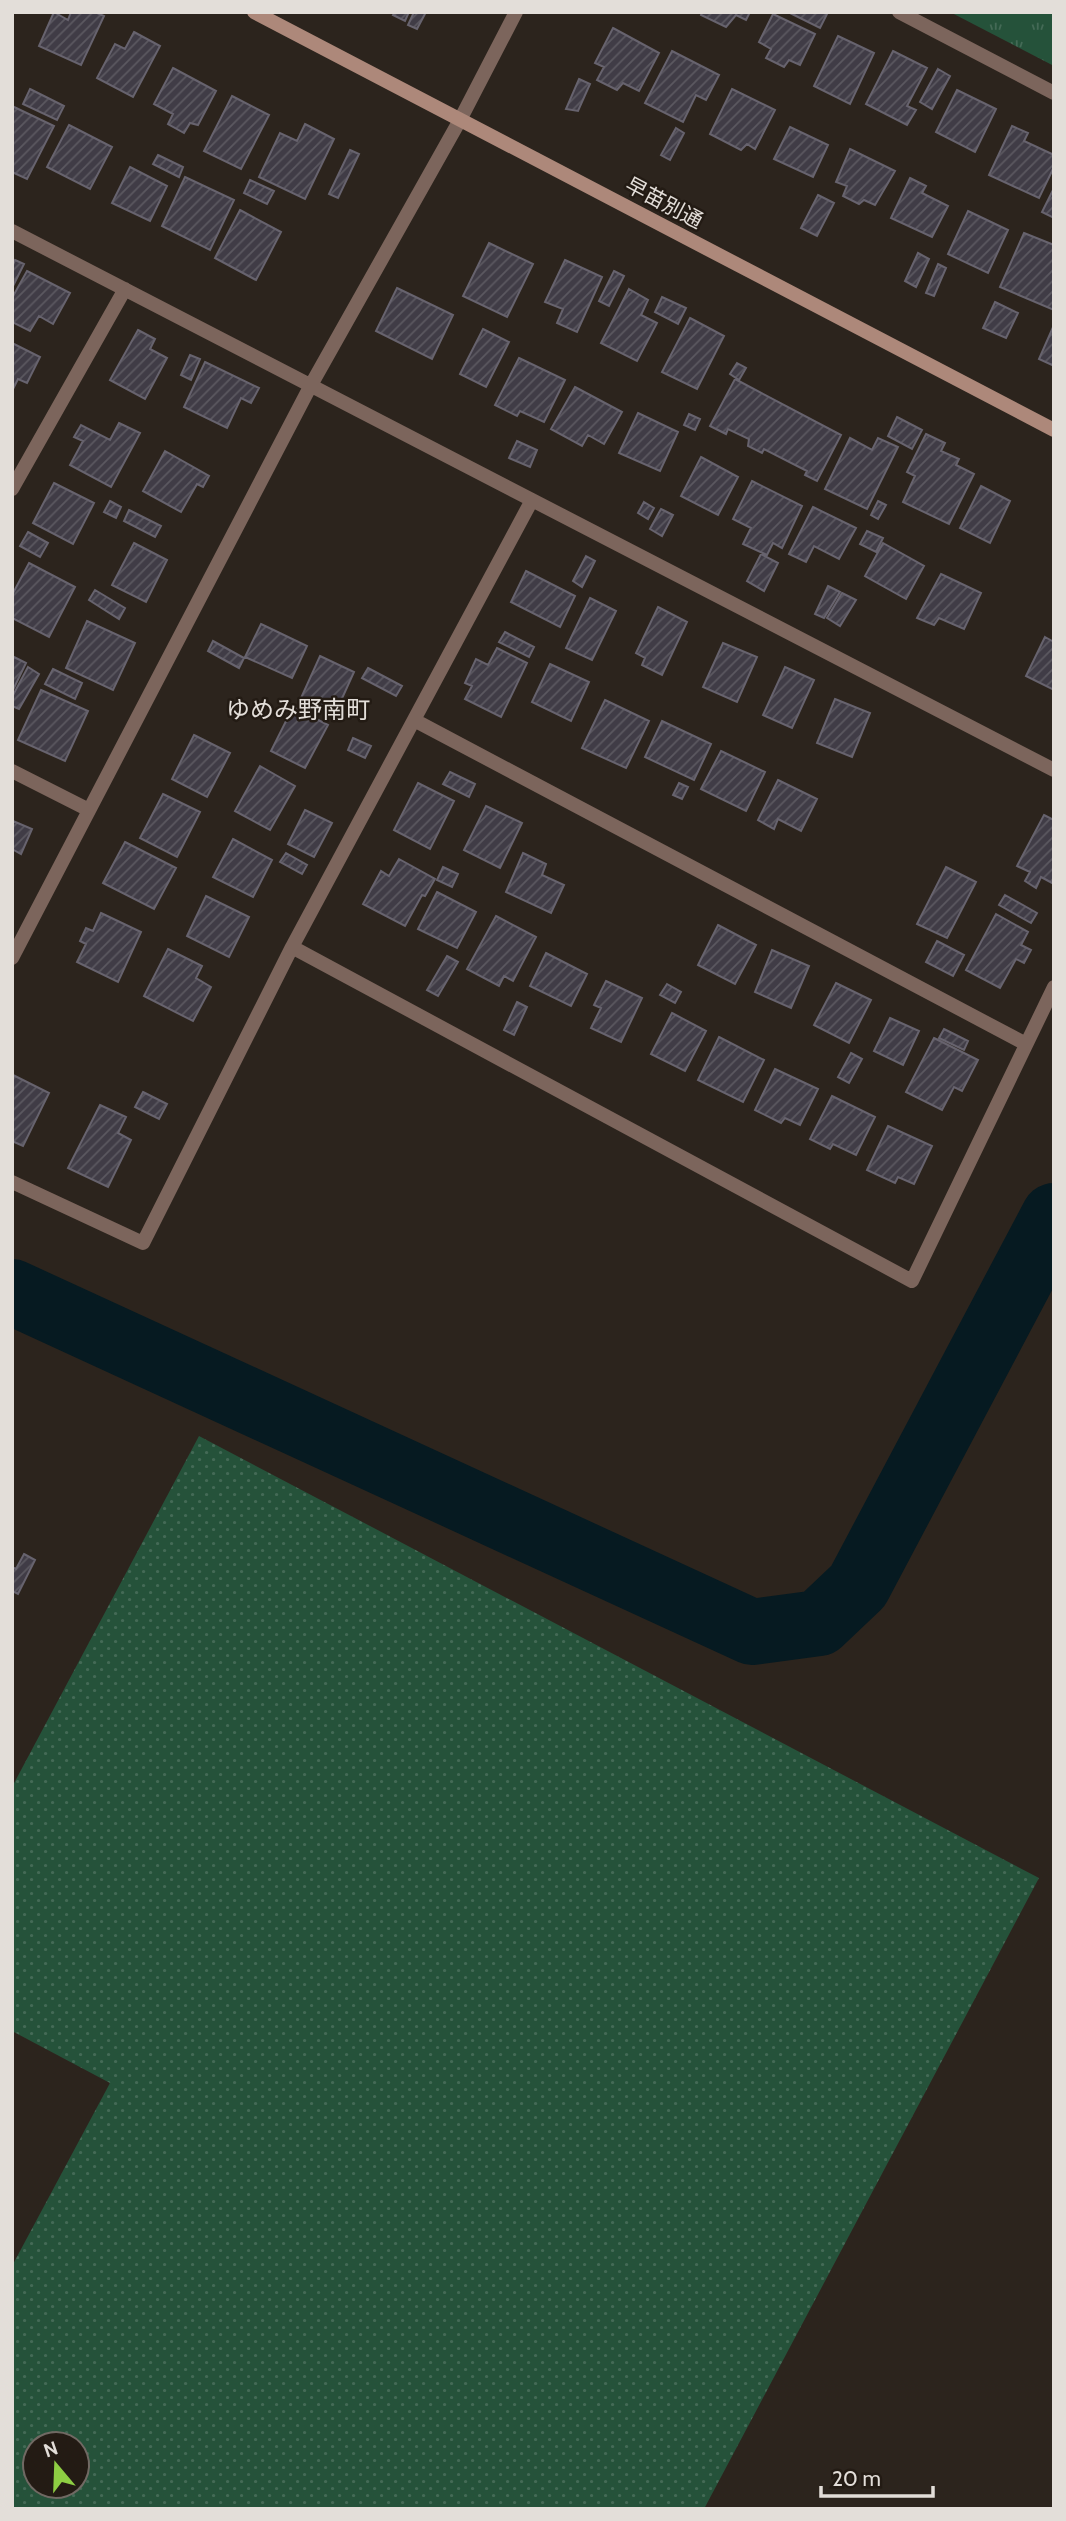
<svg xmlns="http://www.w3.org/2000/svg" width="1066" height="2521" font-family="Cabin,'Noto Sans JP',sans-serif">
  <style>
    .grass { fill: url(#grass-dots); fill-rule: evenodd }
    .park { fill: url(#park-tufts) }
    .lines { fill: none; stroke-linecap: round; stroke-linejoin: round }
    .river { stroke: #061a21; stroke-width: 66 }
    .building { fill: url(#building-hatch); stroke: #67636e; stroke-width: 2 }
    .street { stroke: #7c655c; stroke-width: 14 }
    .secondary { stroke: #ad887a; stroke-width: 14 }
    .labels { text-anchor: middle; stroke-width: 5; stroke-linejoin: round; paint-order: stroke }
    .street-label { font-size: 21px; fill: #e3ded9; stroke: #231b14 }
    .quarter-label { font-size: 24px; fill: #e3ded9; stroke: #231b14 }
  </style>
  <defs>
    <pattern id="grass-dots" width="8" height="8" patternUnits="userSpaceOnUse" patternTransform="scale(1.75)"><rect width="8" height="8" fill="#25523a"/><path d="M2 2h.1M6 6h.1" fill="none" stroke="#446a56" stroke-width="1.8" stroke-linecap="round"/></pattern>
    <pattern id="park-tufts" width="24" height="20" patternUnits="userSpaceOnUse" patternTransform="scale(1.75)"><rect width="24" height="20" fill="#25523a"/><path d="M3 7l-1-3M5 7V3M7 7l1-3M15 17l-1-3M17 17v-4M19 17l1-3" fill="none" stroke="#446a56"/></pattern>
    <pattern id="building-hatch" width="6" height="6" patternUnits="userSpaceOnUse" patternTransform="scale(1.75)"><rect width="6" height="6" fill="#403c46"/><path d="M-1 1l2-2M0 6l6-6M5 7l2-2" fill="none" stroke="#5b5860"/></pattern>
  </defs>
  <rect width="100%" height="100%" fill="#2c241d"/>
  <!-- grass -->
  <path class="grass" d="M199,1436L1039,1878L704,2509H12V2266L110,2083L12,2031V1787ZM35,2444H77V2486H35Z"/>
  <!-- park -->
  <path class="park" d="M950,12H1054V66Z"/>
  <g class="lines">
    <!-- river -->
    <path class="river" d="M12,1292L752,1632L819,1623L858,1586L1054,1216"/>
  </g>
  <!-- building -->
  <path class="building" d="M54,12L68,20L71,12H95L104,16L81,65L39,46Z
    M395,12H409L405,21L393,15Z
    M414,12H426L417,29L408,25Z
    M702,12H750L746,20L736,15L726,27L701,15Z
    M788,12H828L820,28Z
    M773,14L815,34L800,65L789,60L784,67L766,58L771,49L759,42Z
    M613,28L659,53L639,91L623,83L617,90L597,80L604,67L595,63Z
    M134,32L160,46L133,97L97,78L115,44L125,49Z
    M838,36L874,53L850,104L814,86Z
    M672,51L719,75L706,100L696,95L683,122L645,103Z
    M893,51L927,68L907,106L916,110L907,125L866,104Z
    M173,68L216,91L198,125L190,123L184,133L168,124L173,114L154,104Z
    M938,69L950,76L932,109L920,102Z
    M579,79L590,84L578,111L566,109Z
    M30,89L64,106L57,120L23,104Z
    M732,89L775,110L755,149L747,144L741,150L710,134Z
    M957,90L996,109L975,152L936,132Z
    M232,96L269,115L241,169L204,151Z
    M12,106L54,126L27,179L12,172Z
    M305,124L334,139L305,199L259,177L280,133L297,141Z
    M69,125L112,147L90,189L47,167Z
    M1012,126L1028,133L1024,141L1054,155V167L1039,198L989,175Z
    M790,127L828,145L813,177L774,159Z
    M676,128L684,133L670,160L661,155Z
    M850,149L895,171L875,205L864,200L859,204L843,196L847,186L836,182Z
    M350,150L359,154L338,198L329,194Z
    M158,155L183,167L179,177L153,164Z
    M130,167L167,186L150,221L112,203Z
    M185,177L234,200L210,250L162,226Z
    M910,178L926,186L922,193L948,206L932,237L891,218Z
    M250,180L274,191L267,204L244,193Z
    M1054,188V218L1042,212Z
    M818,195L834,203L817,236L801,228Z
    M240,210L281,232L256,280L215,258Z
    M968,211L1008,230L988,273L948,254Z
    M1024,233L1054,245V310L1000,287Z
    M489,243L533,264L507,317L463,296Z
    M918,253L929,259L916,287L905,281Z
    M15,260L24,264L12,288V267Z
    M565,260L602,277L577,332L557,323L563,309L545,302Z
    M938,264L946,268L934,296L926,293Z
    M27,271L70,293L53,324L39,316L30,331L12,322V298Z
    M614,271L624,276L609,306L599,301Z
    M397,288L453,315L432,359L376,331Z
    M629,289L648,300L641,315L657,323L637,361L601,343Z
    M662,297L686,308L678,324L655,312Z
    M995,302L1018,313L1006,338L983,328Z
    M690,318L724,336L697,389L662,372Z
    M1054,325V362L1052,365L1039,359Z
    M483,329L509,342L486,387L460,374Z
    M138,330L155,339L150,349L167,358L145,399L110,380Z
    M12,343L40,357L27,383L18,379L12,391Z
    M190,355L200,359L191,380L181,375Z
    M519,358L565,380L544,422L520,411L517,416L495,405Z
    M205,362L259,388L251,403L241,398L227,428L184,407Z
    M737,363L746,368L739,380L730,374Z
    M735,379L841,435L817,481L805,475L807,471L764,449L762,453L748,446L749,439L728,429L726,434L710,426Z
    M575,387L622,412L604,444L588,435L582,446L551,429Z
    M638,413L678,432L660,471L619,453Z
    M689,414L700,419L695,430L684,425Z
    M897,417L922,430L912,449L888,436Z
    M119,423L140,433L111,487L70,465L83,441L74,437L81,425L110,440Z
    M926,434L945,443L941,451L959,459L956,465L974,474L949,524L903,502L915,476L907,472Z
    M850,438L872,450L878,438L898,447L867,509L825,489Z
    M517,441L537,450L530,467L509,458Z
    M165,451L209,476L203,487L197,484L181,512L143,491Z
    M701,457L738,477L718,515L681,496Z
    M752,481L802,506L782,548L773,543L767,555L743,544L751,528L733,519Z
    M54,483L94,503L73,544L33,523Z
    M981,486L1010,501L990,543L960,528Z
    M110,501L121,507L116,518L104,512Z
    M878,501L886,505L878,519L871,515Z
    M644,502L654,508L648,519L638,513Z
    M813,507L856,528L839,559L814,546L806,562L789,554Z
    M661,509L673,515L662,536L650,529Z
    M129,510L161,526L155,537L124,521Z
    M867,531L883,538L876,552L860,544Z
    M28,532L48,543L40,557L20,546Z
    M134,543L167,560L146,602L112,585Z
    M883,543L924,566L906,599L865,576Z
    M761,554L778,563L764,591L747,581Z
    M586,556L595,561L582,587L573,581Z
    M29,563L75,587L49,637L12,618V595Z
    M526,571L575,596L560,627L511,602Z
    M941,574L981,593L964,629L939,618L934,625L917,618Z
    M828,586L840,592L824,618L815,614Z
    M95,590L125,608L119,619L89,600Z
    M842,593L856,600L840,626L827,618Z
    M590,598L616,611L592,660L566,648Z
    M658,607L687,622L662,675L642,665L645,658L636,653Z
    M87,621L135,643L113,690L66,668Z
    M261,624L307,646L292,678L245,657Z
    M505,632L534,647L529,657L499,642Z
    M1045,637L1054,642V690L1026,676Z
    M213,641L244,658L239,668L208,651Z
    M723,643L757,657L737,702L703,687Z
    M497,648L527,663L501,717L465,699L472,686L465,683L476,659L488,665Z
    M12,656L26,663L12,692Z
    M320,656L354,672L335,714L301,698Z
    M550,664L589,682L571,721L532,702Z
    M28,667L39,674L19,709L12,706V697Z
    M785,667L814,680L792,728L763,715Z
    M368,668L402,686L396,696L362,678Z
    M53,669L82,683L75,699L45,684Z
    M41,690L88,711L65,761L18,740Z
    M835,699L870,713L852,757L817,743Z
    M605,700L649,721L626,768L582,748Z
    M293,707L328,725L305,768L271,751Z
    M662,721L711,744L694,780L645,757Z
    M194,735L230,753L207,797L172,779Z
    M353,738L371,746L365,758L348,750Z
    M721,751L765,772L746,811L701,789Z
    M260,766L295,786L270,830L235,811Z
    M450,772L475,784L469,797L443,784Z
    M778,780L817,799L801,831L778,819L774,829L758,820Z
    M418,783L454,801L430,849L394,830Z
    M679,783L688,787L682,799L673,795Z
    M163,794L200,812L177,857L140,838Z
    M486,806L522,823L500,868L464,850Z
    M305,810L332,823L314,857L288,844Z
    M1044,815L1054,820V884L1041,877L1036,888L1025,881L1030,872L1017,866Z
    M13,821L32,829L21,854L12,849Z
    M233,839L272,860L253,897L213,877Z
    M125,842L176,868L154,909L103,883Z
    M286,853L307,865L302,874L280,862Z
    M523,853L546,864L542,875L564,885L551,913L506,892Z
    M399,859L435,879L425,896L422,895L405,926L363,904L381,871L389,876Z
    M443,867L458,874L452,887L437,880Z
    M946,867L976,882L947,938L917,924Z
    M437,892L476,912L457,948L418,929Z
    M1005,895L1037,913L1031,923L999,905Z
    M206,896L249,917L229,957L187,936Z
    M101,913L141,932L118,982L77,962L86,944L80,941L86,928L93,931Z
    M996,914L1028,932L1021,945L1031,950L1024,963L1016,959L1000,988L966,970Z
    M496,916L536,937L513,981L504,976L499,986L467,969Z
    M718,925L756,945L735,984L698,965Z
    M937,941L964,955L953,976L926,962Z
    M168,949L202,966L196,978L211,987L193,1021L144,996Z
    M772,950L809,966L791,1008L755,992Z
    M546,953L587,974L571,1006L530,986Z
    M447,956L458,962L438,996L427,990Z
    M606,981L642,998L621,1042L591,1028L601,1008L594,1005Z
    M836,983L871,1000L849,1043L814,1025Z
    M667,984L681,992L675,1003L660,995Z
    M517,1002L527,1007L514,1035L504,1030Z
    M672,1013L706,1031L685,1071L651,1054Z
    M890,1018L919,1031L903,1065L874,1051Z
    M944,1029L968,1041L964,1050L939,1038Z
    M719,1037L764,1060L743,1102L698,1080Z
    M934,1038L978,1060L962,1091L954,1087L942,1110L906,1092Z
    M851,1053L862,1059L849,1083L838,1077Z
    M775,1069L818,1089L800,1125L785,1118L781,1123L755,1110Z
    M13,1075L49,1093L23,1146L12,1141Z
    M143,1092L167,1104L159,1119L135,1107Z
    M832,1096L875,1117L856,1155L833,1144L830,1149L810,1139Z
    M100,1105L126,1117L118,1133L131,1140L108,1187L68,1168Z
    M888,1126L932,1146L914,1184L898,1177L895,1183L867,1170Z
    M24,1554L35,1560L18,1594L12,1591V1567L16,1569Z"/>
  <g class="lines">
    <!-- street -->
    <path class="street" d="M899,12L1054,93
      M12,231L1054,770
      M12,489L125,289
      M414,720L1026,1044
      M12,771L89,810
      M292,947L912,1281L1054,987
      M12,958L311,385L460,120L516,12
      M12,1182L143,1243L292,947L532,500"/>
    <!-- secondary -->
    <path class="secondary" d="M254,12L1054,430"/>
  </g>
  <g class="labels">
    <!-- street labels -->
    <g class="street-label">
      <text transform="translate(664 203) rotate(28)" y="7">早苗別通</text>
    </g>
    <!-- quarter labels -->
    <g class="quarter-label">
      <text x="298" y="718">ゆめみ野南町</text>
    </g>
  </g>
  <!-- border -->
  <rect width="1066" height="2521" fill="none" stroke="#e3ded9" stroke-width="28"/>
  <!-- north arrow -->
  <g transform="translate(56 2465) rotate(341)"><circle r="33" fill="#231b14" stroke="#706963" stroke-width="2"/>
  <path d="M0-5L12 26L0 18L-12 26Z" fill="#8ece43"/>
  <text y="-10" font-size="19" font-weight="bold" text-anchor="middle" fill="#e3ded9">N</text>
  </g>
  <!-- scale -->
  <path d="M821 2486v10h112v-10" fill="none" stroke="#e3ded9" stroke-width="3.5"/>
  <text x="832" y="2486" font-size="21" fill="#e3ded9" stroke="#231b14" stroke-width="5" paint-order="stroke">20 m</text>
</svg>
